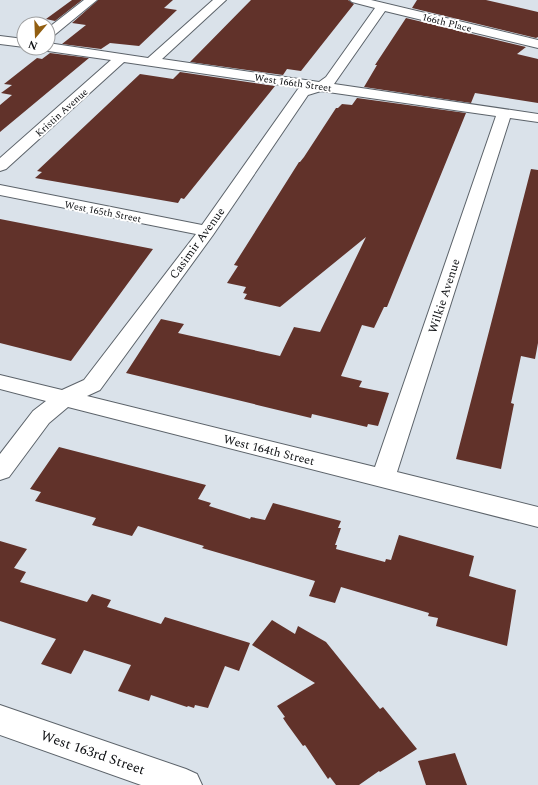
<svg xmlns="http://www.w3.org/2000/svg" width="538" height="785" font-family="Spectral,serif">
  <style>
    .building { fill: #61322a }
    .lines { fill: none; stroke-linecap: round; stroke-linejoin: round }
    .minor-casing { stroke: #5c636a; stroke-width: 2 }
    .minor { fill: #fff; fill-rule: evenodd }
    .labels { text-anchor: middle; stroke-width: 4; stroke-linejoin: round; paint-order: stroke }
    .far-street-label { font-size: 10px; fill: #0c0e11; stroke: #fff }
    .street-label { font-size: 12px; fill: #0c0e11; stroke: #fff }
    .near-street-label { font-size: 14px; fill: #0c0e11; stroke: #fff }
  </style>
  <rect width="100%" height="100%" fill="#dae2ea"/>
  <!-- building -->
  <path class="building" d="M72,0H82L55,21L46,19Z
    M98,0H173L164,8L177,10L139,46L110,43L101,49L62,44L86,25L72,23Z
    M251,0H348L354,4L301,71L287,69L283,75L190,62Z
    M417,0H486L538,12V37L536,38L412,8Z
    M406,18L526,47L517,54L538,59V103L475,93L471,103L364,87L377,65H375Z
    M50,53L89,58L0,132V105L12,95L1,93L12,85L4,84L37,58L42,59Z
    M180,72L275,86L184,199L181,198L178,203L35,178L42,172L37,171L140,74L173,79Z
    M357,98L466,113L387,307H384L374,328L362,325L341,376L362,381L359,387L389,393L378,426L368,424L367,427L312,414L311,418L126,373L161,319L184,324L178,333L280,356L294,327L320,332L366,237L280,307L244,299L247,294L243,293L246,287L227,283L238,266L234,265L299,162H300L304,157L336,108H338L342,104L352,105Z
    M531,169L538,170V343L535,359L521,356L511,403L514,404L501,469L456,459Z
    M0,219L153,249L71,361L0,343Z
    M59,447L206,485L198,499L211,503L209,506L250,519L251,517L265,520L273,503L341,521L338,528H341L335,545H337L336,549L385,562L386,559L391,560L399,535L474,556L469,576L516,590L507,646L436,626L438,618L428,616L429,613L341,587L335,603L309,596L315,581L202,548L204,546L138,526L132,536L92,525L96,518L35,501L41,492L30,489Z
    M0,541L27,549L14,568L26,572L20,582L87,602L92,594L111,600L107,607L161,624L165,617L250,643L239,671L225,666L208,708L195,705L194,708L188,706L187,707L151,695L149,701L118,691L131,665L84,650L71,674L41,664L56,639L0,621Z
    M272,620L295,634L298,626L326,642L380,709L383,707L417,749L380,772L379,771L359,785H336L330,777L328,779L305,745L303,746L287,724L283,718L285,717L277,706L315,683L252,645Z
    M455,753L467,785H426L418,761Z"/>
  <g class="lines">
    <!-- minor casing -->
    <g class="minor-casing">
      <path id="minor" d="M84,0H97L52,37L48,38V28Z
        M213,0H226L162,59L319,82L326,77L375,8L352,2L350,0H371L538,40V48L385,11L334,84L538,114V122L510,118L397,472L538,507V527L68,407L49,423L9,477L0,480V454L33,411L46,401L0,389V375L62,390L84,380L196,234L0,195V185L202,225L298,89L302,88L124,62L6,169L0,171V158L111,60L48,51L42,48H48V43L148,58ZM321,91L496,116L375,467L87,396L100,390L213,235L308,95Z
        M0,36L24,39V47L0,44Z
        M0,705L186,769L197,774L202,785H141L0,735Z"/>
    </g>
    <!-- minor -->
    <use href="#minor" class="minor"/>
  </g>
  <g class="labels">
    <!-- far-street labels -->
    <g class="far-street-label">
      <text transform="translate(447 22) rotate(14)" y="4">166th Place</text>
      <text transform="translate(293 82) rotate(8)" y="4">West 166th Street</text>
      <text transform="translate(61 112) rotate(-42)" y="4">Kristin Avenue</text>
      <text transform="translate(103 211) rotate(11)" y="4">West 165th Street</text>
    </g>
    <!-- street labels -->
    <g class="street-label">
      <text transform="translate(197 243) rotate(-54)" y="4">Casimir Avenue</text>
      <text transform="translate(444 296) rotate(-72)" y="4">Wilkie Avenue</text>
      <text transform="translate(269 450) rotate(14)" y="4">West 164th Street</text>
    </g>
    <!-- near-street labels -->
    <g class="near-street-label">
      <text transform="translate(93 752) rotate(19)" y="5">West 163rd Street</text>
    </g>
  </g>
  <!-- north arrow -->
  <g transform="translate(36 36) rotate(199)"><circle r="19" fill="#ffffff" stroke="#9e9fa0"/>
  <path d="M0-3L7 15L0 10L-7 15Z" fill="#925e11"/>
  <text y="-6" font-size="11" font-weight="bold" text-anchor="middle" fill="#0c0e11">N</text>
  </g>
</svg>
